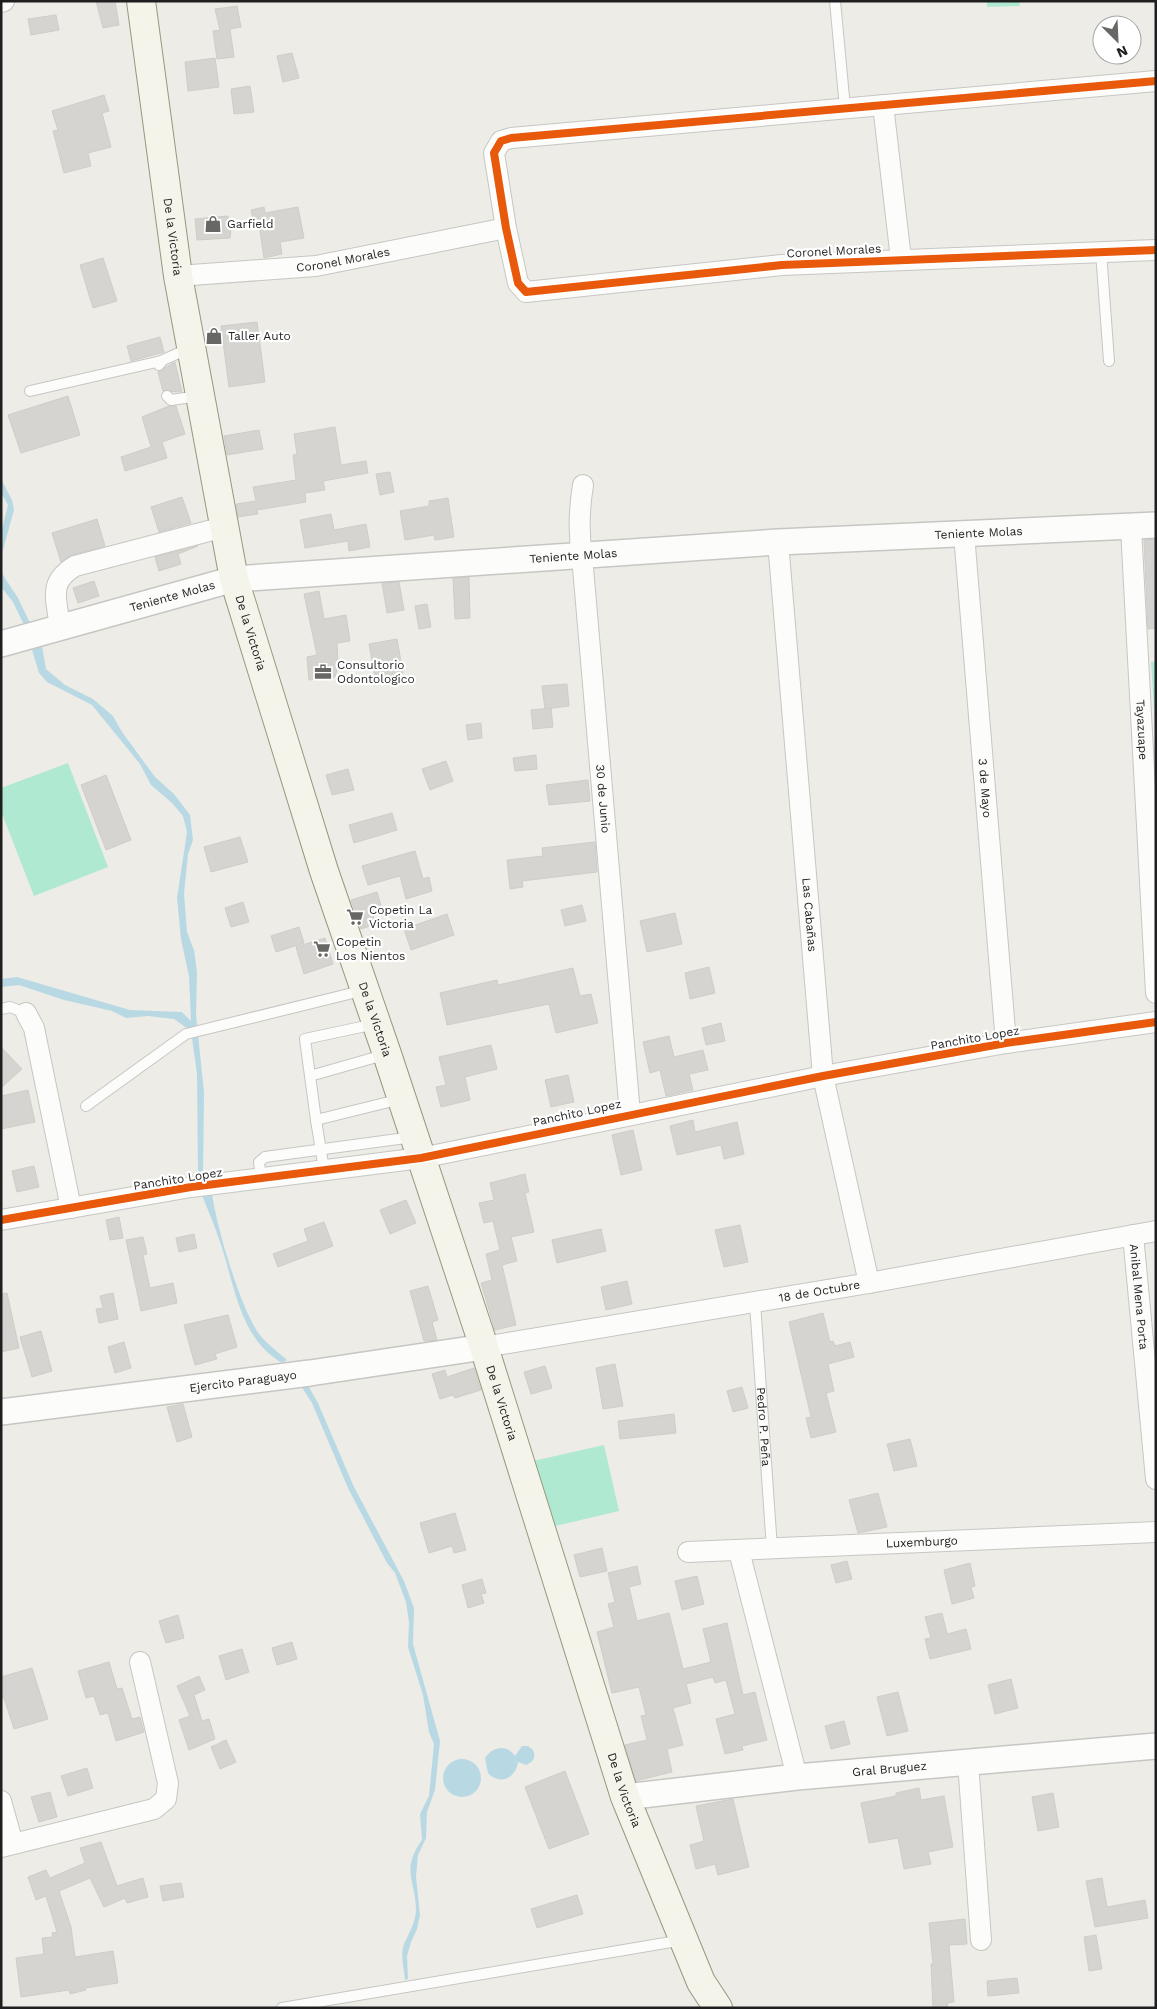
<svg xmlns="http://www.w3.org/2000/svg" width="1157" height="2009" font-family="'Work Sans',sans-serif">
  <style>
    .pitch { fill: #afe9d1 }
    .water { fill: #b8d9e4 }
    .building { fill: #d6d4d0; stroke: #d0cdc8 }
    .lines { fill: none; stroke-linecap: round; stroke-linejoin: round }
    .service-casing { stroke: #c6c6c3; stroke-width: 12 }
    .minor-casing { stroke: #c6c6c3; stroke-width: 22 }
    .tertiary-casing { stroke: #c6c6c3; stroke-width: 28 }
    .secondary-casing { stroke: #96987e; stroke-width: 30 }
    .service { stroke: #fcfcfb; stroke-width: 10 }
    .minor { stroke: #fcfcfb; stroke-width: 20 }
    .tertiary { stroke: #fcfcfb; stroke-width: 25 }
    .secondary { stroke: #f4f4ea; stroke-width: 28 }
    .cycleway-casing { stroke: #fff; stroke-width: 11 }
    .cycleway { stroke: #e8590c; stroke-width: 8 }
    .labels { text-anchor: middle; stroke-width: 4.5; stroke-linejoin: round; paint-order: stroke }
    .poi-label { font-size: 12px; fill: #1f1f1f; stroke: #fff; text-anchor: start }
    .street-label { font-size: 12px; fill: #1f1f1f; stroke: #fff }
  </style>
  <rect width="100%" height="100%" fill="#edece7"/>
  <!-- pitch -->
  <path class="pitch" d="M987,1H1019L1020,6L987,7Z
    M1156,661V743L1151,662Z
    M68,763L108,867L34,896L1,811V788Z
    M604,1445L619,1511L547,1528L533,1461Z"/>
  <!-- water -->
  <path class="water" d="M1,479L12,500L14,510L1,557V533L8,505L1,493Z
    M1,572L18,598L31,625L25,627L13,602L1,587Z
    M42,646L46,669L65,685L93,699L113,716L122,732L155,777L174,794L190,815L193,840L188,854L184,893L187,932L194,950L197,972L196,1015L204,1092L203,1175H198L197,1074L191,1031L174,1019L148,1016L126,1018L112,1011L64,1000L19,985L1,987V979L17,977L130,1010L182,1012L191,1021L189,976L181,939L177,898L187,832L183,816L172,803L151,785L140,764L92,705L47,682L39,673L32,650Z
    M212,1194C217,1228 240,1307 259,1334C267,1344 278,1352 287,1360L282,1363C239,1338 235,1285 220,1242C215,1226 208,1211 202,1195Z
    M306,1382L318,1403L354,1487L404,1581L414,1608L413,1644L440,1741L435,1790L427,1812L426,1838L418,1855L416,1877L420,1915L417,1929L411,1942L407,1956L408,1979L405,1980C404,1969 400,1955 404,1944C409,1933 415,1924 416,1911C416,1880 400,1871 422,1840L420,1814L429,1796L434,1744L429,1732L423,1695L408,1647L409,1622L406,1602L395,1573L387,1563L348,1488L312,1403L299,1383Z
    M522,1746H528L533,1750C536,1757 534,1762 526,1765L518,1762C516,1778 500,1786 488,1773L485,1758C493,1746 507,1744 515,1756Z
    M443 1778a19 19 0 1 1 38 0a19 19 0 1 1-38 0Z"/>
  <!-- building -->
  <path class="building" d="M96,1H115L119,25L103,28Z
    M237,6L241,27L230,29L234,57L217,59L213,31L220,30L215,9Z
    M56,15L59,30L31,35L28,19Z
    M292,53L299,78L283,82L277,56Z
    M215,58L219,87L188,91L185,62Z
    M250,86L254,112L234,114L231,89Z
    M104,95L109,111L102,113L111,147L88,153L91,166L64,173L53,131L58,130L52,111Z
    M264,207L265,213L298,207L304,238L280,242L282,254L264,258L259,224H254L251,210Z
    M228,216L231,229L230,238L197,240L195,219Z
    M103,258L117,301L93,308L80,265Z
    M257,322L265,382L229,387L221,326Z
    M160,337L164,352L131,361L127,346Z
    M175,362L182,392L163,391L158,372Z
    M68,396L80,435L21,453L8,415Z
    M169,406H176L185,434L162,442L167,458L125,471L121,457L151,447L142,417Z
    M335,427L341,465L366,461L368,473L323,481L325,490L305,493L306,502L257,510L258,514L238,517L236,504L256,501L253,487L296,480L293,455L297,454L294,434Z
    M259,430L263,449L227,455L224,436Z
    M390,472L394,492L380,495L376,474Z
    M182,497L191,523L159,532L151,507Z
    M448,498L454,537L435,540L434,535L405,540L400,511L429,506V501Z
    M331,514L334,530L366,524L370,547L349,551L348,541L305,548L300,520Z
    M97,519L105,546L72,555L61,562L52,533Z
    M1156,539V628L1148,629L1144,540Z
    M198,546L178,554L181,564L159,571L155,557Z
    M469,577L470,618L455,619L453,578Z
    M94,581L99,596L78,603L73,588Z
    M399,582L404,610L387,613L382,583Z
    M319,591L324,619L346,615L350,641L337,643L338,666L335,677L309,680L307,657L317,655L304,594Z
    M427,604L431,627L419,629L415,606Z
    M397,639L403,673L375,678L369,644Z
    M567,684L569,706L545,709L542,686Z
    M551,708L553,727L533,729L531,710Z
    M481,723L482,738L468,740L466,725Z
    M536,755L537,769L515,771L513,758Z
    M446,761L453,781L430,790L422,769Z
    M348,769L354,790L332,795L326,775Z
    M106,775L131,840L106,850L81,785Z
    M588,780L590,801L549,805L546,785Z
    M392,813L397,830L354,843L349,825Z
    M240,837L248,862L211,872L204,847Z
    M595,842L597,872L522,881L523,887L510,889L507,860L543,856L542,848Z
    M415,851L423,879L429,877L432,891L406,899L400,876L368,885L362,866Z
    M377,892L382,909L372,913L376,924L361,929L351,900Z
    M243,902L249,922L231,927L225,908Z
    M582,905L586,921L565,926L561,910Z
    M675,913L682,944L647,952L640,921Z
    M447,914L454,935L411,950L404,929Z
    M299,927L304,943L276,952L271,936Z
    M325,938L333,964L304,974L296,947Z
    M709,967L715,993L690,999L685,973Z
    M573,968L580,996L591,994L598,1023L556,1033L549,1004L447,1025L440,993L497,980L498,985Z
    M721,1023L725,1041L706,1045L702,1028Z
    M669,1036L674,1057L703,1050L708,1070L689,1074L693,1090L666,1096L660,1070L650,1073L643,1042Z
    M491,1045L497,1069L465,1077L470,1100L441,1107L436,1087L446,1085L439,1057Z
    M1,1047L22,1069L1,1088Z
    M568,1075L574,1102L551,1107L545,1080Z
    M28,1090L35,1122L1,1129V1096Z
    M693,1120L695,1132L737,1122L744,1154L724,1159L721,1145L677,1155L670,1126Z
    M633,1130L642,1170L621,1175L612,1135Z
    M34,1166L39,1187L17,1192L12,1171Z
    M525,1174L529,1192L525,1193L534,1232L511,1237L517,1261L502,1265L516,1325L495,1330L481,1283L492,1280L486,1254L500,1250L493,1221L484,1223L479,1203L494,1200L490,1183Z
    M406,1200L416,1223L390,1234L380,1210Z
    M119,1217L123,1238L110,1240L106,1220Z
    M324,1222L333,1246L278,1267L273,1254L308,1241L304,1229Z
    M740,1225L748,1262L724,1267L715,1230Z
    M601,1229L606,1251L557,1263L552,1240Z
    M194,1234L197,1248L179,1252L176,1238Z
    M143,1237L147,1254L143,1255L150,1288L173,1283L177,1303L141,1311L126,1240Z
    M627,1281L632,1304L606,1310L601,1287Z
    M428,1286L438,1320L432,1322L437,1340L424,1341L410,1291Z
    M7,1293L19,1348L1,1352V1294Z
    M113,1293L118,1319L99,1323L96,1309L103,1308L100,1296Z
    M823,1313L830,1342L833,1341L835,1346L850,1342L854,1357L828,1364L834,1391L826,1393L836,1432L811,1438L806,1418L811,1417L789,1322Z
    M228,1315L237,1347L215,1354L217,1359L195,1365L184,1325Z
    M41,1331L52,1371L32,1377L20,1337Z
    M124,1342L131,1368L115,1373L108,1347Z
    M615,1364L623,1406L603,1409L596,1368Z
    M545,1366L552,1388L531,1394L524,1372Z
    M474,1368L481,1390L455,1398L453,1395L440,1399L432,1374L445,1370L447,1377Z
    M742,1387L748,1408L733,1412L727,1391Z
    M183,1404L192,1437L177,1442L167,1407Z
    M674,1414L676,1433L620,1439L618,1421Z
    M910,1439L917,1466L894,1471L887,1444Z
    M878,1493L887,1527L858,1533L849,1500Z
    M455,1513L466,1550L454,1553L452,1546L429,1553L420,1523Z
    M602,1548L607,1571L580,1577L574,1555Z
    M847,1561L852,1579L836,1583L831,1565Z
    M970,1563L975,1586L971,1587L974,1598L952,1604L944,1570Z
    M637,1566L641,1584L629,1587L637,1621L669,1613L683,1669L711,1662L703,1629L727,1623L743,1695L755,1692L767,1740L742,1746L743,1750L725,1754L716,1719L735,1714L726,1680L715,1683L713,1677L686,1684L691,1703L673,1708L683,1745L667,1749L672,1772L636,1781L625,1745L647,1740L641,1716L646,1715L639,1687L612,1693L597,1632L614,1627L608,1604L615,1602L608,1573Z
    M697,1576L704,1604L682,1610L675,1581Z
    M482,1579L486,1593L481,1594L484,1603L468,1608L462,1585Z
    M942,1613L947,1634L966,1629L971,1649L930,1659L925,1639L931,1638L925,1617Z
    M178,1615L184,1638L166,1643L159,1621Z
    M292,1642L297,1659L277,1665L272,1648Z
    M242,1649L249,1672L226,1680L219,1656Z
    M109,1662L117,1689L122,1688L132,1719L140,1717L144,1732L116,1741L108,1713L100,1715L94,1696L86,1698L78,1671Z
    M32,1668L48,1719L14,1729L4,1698H1V1677Z
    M199,1676L205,1690L194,1695L202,1721L209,1719L215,1739L189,1750L179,1720L190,1716L177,1686Z
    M1011,1679L1018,1708L995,1714L988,1685Z
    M898,1692L908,1731L887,1736L877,1697Z
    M844,1721L850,1744L831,1749L825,1726Z
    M226,1740L236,1762L220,1769L211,1747Z
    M87,1768L93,1788L68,1796L61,1776Z
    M565,1771L589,1834L549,1849L525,1787Z
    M919,1788L921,1800L944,1796L953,1847L928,1852L931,1864L904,1869L898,1838L869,1843L861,1803L896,1796V1793Z
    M50,1792L57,1817L39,1822L31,1797Z
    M1053,1793L1059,1827L1038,1831L1032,1797Z
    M733,1799L749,1867L718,1875L715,1864L696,1869L690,1845L704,1841L696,1806Z
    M101,1842L117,1886L143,1878L148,1897L127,1903L125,1898L104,1907L90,1878L59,1891L71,1927L75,1957L113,1951L118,1983L85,1988L86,1990L70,1994L69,1990L21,1997L16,1958L44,1954L42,1938L53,1937L52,1933L57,1932L46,1896L36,1900L28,1877L46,1870L50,1878L85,1863L80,1848Z
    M1102,1878L1107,1907L1145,1900L1148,1918L1095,1927L1086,1881Z
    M181,1883L184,1897L163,1901L160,1886Z
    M577,1895L583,1914L537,1928L531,1909Z
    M965,1919L967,1944L949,1945L954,2002L947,2003L948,2008H933L931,1964H933L929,1923Z
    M1096,1935L1102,1969L1089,1971L1084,1937Z
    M1017,1978L1019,1993L988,1996L987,1981Z"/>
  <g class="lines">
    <!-- service casing -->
    <g class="service-casing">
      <g id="service">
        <path d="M835,1L845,108"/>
        <path d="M1101,252L1109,361"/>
        <path d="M159,365L163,360L190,348"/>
        <path d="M30,391L161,361"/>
        <path d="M167,396L171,400L199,396"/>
        <path d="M1,1009L10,1007L26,1013"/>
        <path d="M387,1054L310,1076L316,1120L401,1099"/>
        <path d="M310,1076L305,1039L375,1024"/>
        <path d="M86,1106L186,1034L365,990"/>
        <path d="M316,1120L324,1170"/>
        <path d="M261,1179L259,1162L265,1157L413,1137"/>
        <path id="s1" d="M755,1303L772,1549"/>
        <path d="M282,2008L683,1940"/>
      </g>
    </g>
    <!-- minor casing -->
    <g class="minor-casing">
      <g id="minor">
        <path d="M1,2L4,1"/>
        <path d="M1156,81L511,138L501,141L494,153L506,228L518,283L526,292L782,265L1156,250"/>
        <path d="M883,105L901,259"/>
        <path id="s2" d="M178,276L316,266L506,228"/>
        <path id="s3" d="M583,485C579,510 578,531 582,556L630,1114"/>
        <path id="s4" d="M1131,528L1156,993"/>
        <path id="s5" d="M964,534L1006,1043"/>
        <path id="s6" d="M778,542L823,1076L869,1283"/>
        <path d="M60,628C57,599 47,583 75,566L224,527"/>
        <path d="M26,1013L34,1028L71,1208"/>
        <path d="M1,1220L191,1187L421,1158L823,1076L1006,1043L1156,1022"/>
        <path id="s7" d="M1133,1235L1156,1479"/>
        <path id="s8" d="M484,1347L869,1283L1156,1231"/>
        <path d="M739,1551L797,1777"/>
        <path id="s9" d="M688,1552L1156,1532"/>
        <path d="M968,1762L981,1940"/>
        <path d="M1,1801L13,1844"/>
        <path d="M1,1847L154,1809L166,1799L168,1783L140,1662"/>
      </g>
    </g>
    <!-- tertiary casing -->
    <g class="tertiary-casing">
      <g id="tertiary">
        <path id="s10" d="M1,644L234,579L778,542L1156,525"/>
        <path id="s11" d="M1,1412L310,1373L484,1347"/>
        <path id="s12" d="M625,1797L797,1777L1156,1746"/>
      </g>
    </g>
    <!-- secondary casing -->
    <g class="secondary-casing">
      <g id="secondary">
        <path id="s13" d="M141,1L178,276L234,579L324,871L387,1054L484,1347L625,1797L701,1982L718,2008"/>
      </g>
    </g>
    <!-- service -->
    <use href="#service" class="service"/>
    <!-- minor -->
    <use href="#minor" class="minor"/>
    <!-- tertiary -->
    <use href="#tertiary" class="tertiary"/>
    <!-- secondary -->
    <use href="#secondary" class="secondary"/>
    <!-- cycleway casing -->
    <g class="cycleway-casing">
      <path id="cycleway" d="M1156,81L511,138L501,141L494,153L506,228L518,283L526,292L782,265L1156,250
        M1,1220L191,1187L421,1158L823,1076L1006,1043L1156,1022"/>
    </g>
    <!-- cycleway -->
    <use href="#cycleway" class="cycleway"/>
  </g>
  <!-- icons -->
  <defs>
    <g id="shop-bare" transform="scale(1.35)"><path d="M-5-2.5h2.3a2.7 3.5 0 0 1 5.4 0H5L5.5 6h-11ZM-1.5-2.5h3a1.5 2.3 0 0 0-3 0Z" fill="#676765" stroke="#fff" stroke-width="2.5" paint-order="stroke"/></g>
    <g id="office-bare" transform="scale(1.35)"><path d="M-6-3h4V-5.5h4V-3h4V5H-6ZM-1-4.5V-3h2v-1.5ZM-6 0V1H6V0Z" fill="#676765" stroke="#fff" stroke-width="2.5" paint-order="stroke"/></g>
    <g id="supermarket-bare" transform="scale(1.35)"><path d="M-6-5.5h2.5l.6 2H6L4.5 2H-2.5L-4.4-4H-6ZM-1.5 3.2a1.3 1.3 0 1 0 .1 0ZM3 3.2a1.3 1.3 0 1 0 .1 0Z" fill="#676765" stroke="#fff" stroke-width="2.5" paint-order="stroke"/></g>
  </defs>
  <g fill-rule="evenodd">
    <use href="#shop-bare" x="213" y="224"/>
    <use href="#shop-bare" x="214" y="336"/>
    <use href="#office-bare" x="323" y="672"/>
    <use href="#supermarket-bare" x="355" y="917"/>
    <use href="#supermarket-bare" x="322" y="949"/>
  </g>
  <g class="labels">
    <!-- poi labels -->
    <g class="poi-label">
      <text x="227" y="228">Garfield</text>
      <text x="228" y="340">Taller Auto</text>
      <text x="337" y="669">Consultorio<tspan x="337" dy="14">Odontologico</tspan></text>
      <text x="369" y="914">Copetin La<tspan x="369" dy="14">Victoria</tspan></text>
      <text x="336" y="946">Copetin<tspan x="336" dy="14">Los Nientos</tspan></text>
    </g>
    <!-- street labels -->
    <g class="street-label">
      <text dy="4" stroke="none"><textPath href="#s13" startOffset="238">De la Victoria</textPath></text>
      <text transform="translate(834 251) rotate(-3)" y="4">Coronel Morales</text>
      <text dy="4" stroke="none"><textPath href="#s2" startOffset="166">Coronel Morales</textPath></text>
      <text dy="4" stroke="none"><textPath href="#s10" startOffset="988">Teniente Molas</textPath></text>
      <text dy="4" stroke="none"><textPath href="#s10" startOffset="582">Teniente Molas</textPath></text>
      <text dy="4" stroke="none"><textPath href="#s10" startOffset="178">Teniente Molas</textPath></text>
      <text dy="4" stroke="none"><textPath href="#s13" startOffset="642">De la Victoria</textPath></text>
      <text dy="4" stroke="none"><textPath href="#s4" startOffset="202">Tayazuape</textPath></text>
      <text dy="4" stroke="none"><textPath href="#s5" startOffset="255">3 de Mayo</textPath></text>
      <text dy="4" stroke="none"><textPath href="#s3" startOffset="315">30 de Junio</textPath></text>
      <text dy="4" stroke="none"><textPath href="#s6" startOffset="374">Las Cabañas</textPath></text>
      <text dy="4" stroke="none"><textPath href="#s13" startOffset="1048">De la Victoria</textPath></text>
      <text transform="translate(975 1038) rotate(-10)" y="4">Panchito Lopez</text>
      <text transform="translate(577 1113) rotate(-12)" y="4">Panchito Lopez</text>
      <text transform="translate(178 1179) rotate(-9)" y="4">Panchito Lopez</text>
      <text dy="4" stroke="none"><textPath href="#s8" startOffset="340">18 de Octubre</textPath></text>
      <text dy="4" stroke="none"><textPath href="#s7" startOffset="62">Anibal Mena Porta</textPath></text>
      <text dy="4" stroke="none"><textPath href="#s11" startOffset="244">Ejercito Paraguayo</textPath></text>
      <text dy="4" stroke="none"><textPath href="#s13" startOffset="1452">De la Victoria</textPath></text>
      <text dy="4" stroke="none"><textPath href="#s1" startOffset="124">Pedro P. Peña</textPath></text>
      <text dy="4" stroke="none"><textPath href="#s9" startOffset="234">Luxemburgo</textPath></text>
      <text dy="4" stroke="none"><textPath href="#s12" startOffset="266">Gral Bruguez</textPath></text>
      <text dy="4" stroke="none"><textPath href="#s13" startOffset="1858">De la Victoria</textPath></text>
    </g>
  </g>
  <!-- border -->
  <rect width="1157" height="2009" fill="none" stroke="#1f1f1f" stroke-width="5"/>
  <!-- north arrow -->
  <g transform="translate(1117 40) rotate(156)"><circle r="24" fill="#ffffff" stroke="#a5a5a5"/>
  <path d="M0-4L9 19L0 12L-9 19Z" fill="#676765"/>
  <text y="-8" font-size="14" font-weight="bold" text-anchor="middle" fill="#1f1f1f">N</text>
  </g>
</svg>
